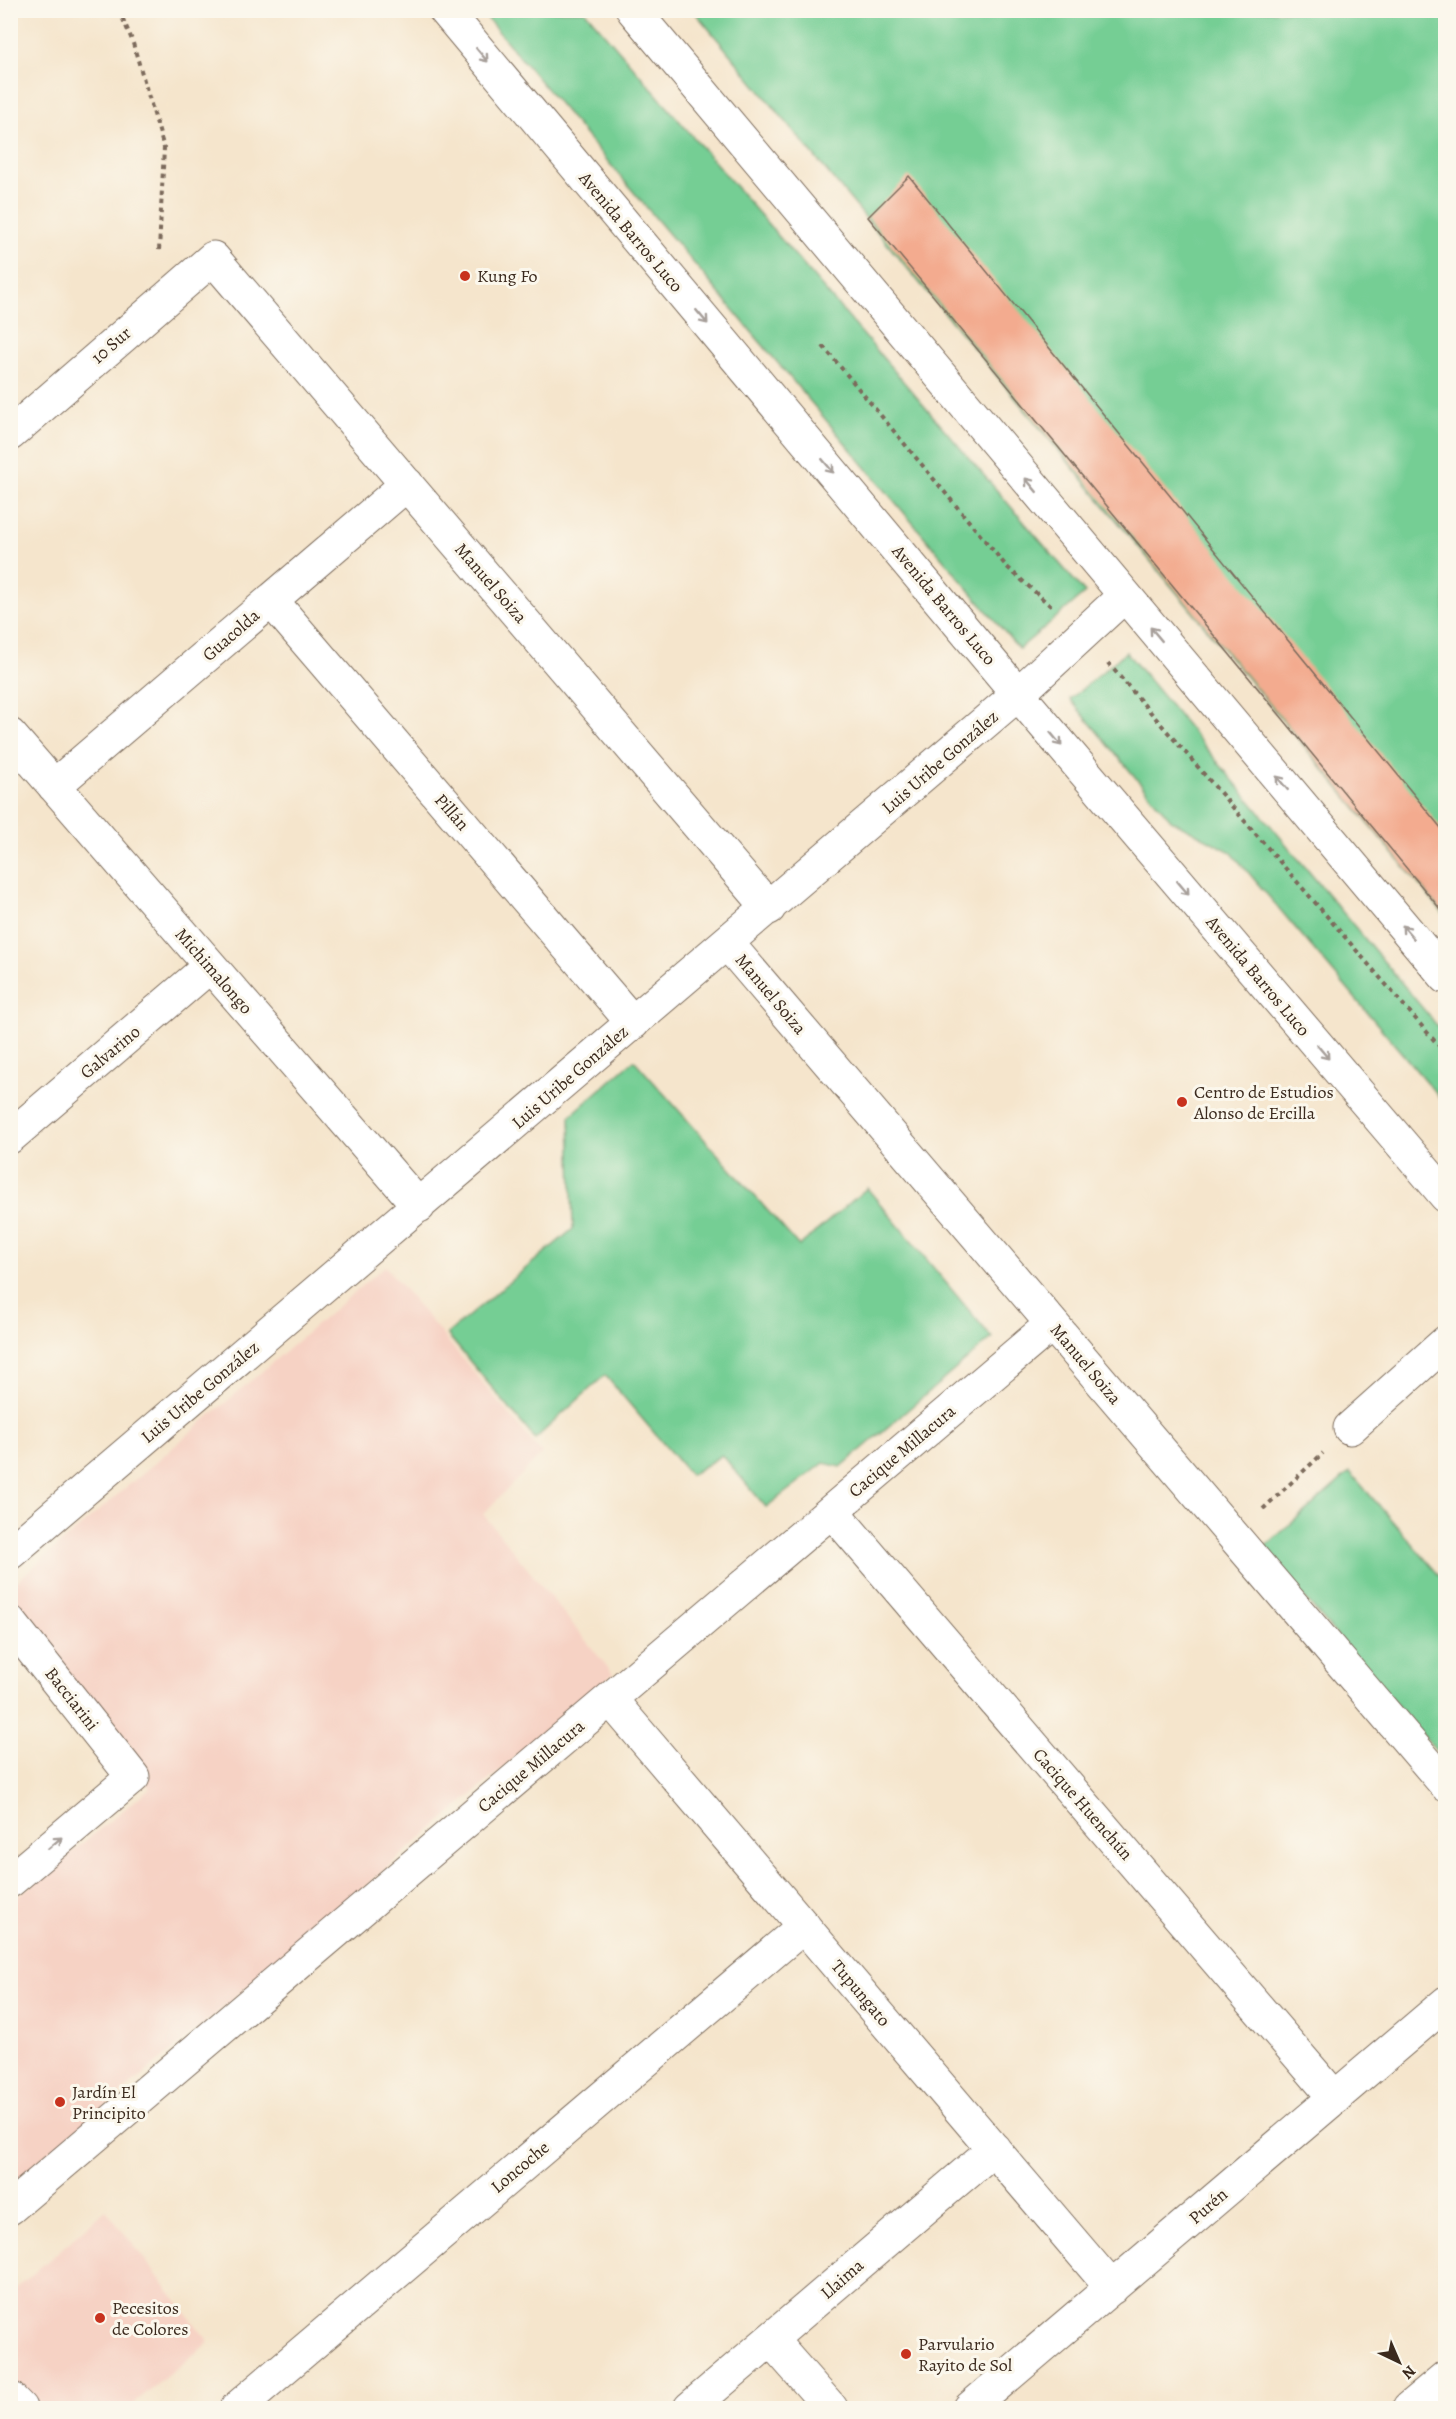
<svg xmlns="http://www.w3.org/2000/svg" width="1456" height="2419" font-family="Alegreya,serif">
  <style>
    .built { fill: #f6d2c4 }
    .green { fill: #75ce94; stroke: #587c59; stroke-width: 1.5 }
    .building { fill: #f3ab8f }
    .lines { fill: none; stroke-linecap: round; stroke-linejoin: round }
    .minor-casing { stroke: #7c6b5b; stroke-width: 35 }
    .primary-casing { stroke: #7c6b5b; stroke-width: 35 }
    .path { stroke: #7c6b5b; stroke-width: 4; stroke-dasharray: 4.5 4.5; stroke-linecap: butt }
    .minor { stroke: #fff; stroke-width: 33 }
    .primary { stroke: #fff; stroke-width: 33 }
    .oneway { stroke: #a79f9a }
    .poi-dot { fill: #c8321e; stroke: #fbf7ec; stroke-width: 2 }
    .labels { text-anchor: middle; stroke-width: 6; stroke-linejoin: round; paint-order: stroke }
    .street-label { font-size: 18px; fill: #3b2a1e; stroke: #fbf7ec }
    .poi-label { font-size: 18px; fill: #3b2a1e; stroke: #fbf7ec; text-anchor: start }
  </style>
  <rect width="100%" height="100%" fill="#fbf7ec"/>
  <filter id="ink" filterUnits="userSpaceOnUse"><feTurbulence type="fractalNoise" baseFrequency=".0167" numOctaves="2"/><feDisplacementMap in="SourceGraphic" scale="12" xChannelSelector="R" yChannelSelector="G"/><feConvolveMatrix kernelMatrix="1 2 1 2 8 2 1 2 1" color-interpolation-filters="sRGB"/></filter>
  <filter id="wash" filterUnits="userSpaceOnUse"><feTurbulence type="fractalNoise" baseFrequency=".008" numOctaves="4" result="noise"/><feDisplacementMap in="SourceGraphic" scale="24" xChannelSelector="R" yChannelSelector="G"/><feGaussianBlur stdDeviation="1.35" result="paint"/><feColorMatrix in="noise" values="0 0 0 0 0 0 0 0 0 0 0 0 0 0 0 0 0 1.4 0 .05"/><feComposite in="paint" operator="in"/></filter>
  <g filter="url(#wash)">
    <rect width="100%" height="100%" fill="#f5e5cc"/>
    <!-- built -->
    <path class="built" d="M385,1266L542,1454L483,1514L613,1674L210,2019L11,2184V1902L150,1788L11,1622V1586Z
      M106,2210L209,2342L128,2408H27L11,2387V2293Z"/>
    <!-- green -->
    <path class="green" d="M481,11H585L1085,593L1019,649Z
      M694,11H1445V916Z
      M1126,652L1445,1035V1104L1231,852L1171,820L1070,699Z
      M634,1060L799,1246L867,1188L992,1338L841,1467L824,1463L766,1507L722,1455L690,1475L605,1375L535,1439L447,1334L573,1229L570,1116Z
      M1350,1472L1445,1582V1761L1262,1549Z"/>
    <g id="blocks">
      <!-- building -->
      <path class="building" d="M909,176L1446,834V916L868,217Z"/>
    </g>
  </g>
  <g filter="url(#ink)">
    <use href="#blocks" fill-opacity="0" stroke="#7c6b5b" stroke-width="1.5"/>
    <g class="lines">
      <!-- minor casing -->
      <g class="minor-casing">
        <path id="minor" d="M10,434L213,258L769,908
          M271,600L633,1023
          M10,735L419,1206
          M54,786L407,484
          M727,943L1446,1785
          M10,1137L210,966
          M1350,1428L1446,1342
          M832,1511L1335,2098
          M10,1553L1018,694L1124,596
          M10,1622L133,1777L10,1881
          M610,1699L1112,2288
          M10,2208L1052,1324
          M771,2340L831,2408
          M10,2398L20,2408
          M237,2408L804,1926
          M690,2408L994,2149
          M970,2408L1446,2003
          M1409,2408L1446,2377"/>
      </g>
      <!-- primary casing -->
      <g class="primary-casing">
        <path id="primary" d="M445,10L1018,694L1446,1196
          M633,10L1446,977"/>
      </g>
      <!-- path -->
      <path class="path" d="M119,10L132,40L164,148L159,251
        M823,346L1007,567L1054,609
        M1108,663L1446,1054
        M1263,1509L1323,1453"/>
      <!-- minor -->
      <use href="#minor" class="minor"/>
      <!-- primary -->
      <use href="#primary" class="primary"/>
    </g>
    <!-- one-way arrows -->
    <defs><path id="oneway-shaft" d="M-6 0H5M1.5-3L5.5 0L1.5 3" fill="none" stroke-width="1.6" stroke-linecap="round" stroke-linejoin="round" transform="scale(1.5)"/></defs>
    <g class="oneway">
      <use href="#oneway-shaft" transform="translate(482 55) rotate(50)"/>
      <use href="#oneway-shaft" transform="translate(702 317) rotate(50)"/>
      <use href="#oneway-shaft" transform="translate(828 466) rotate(50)"/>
      <use href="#oneway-shaft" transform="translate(1031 485) rotate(-130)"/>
      <use href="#oneway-shaft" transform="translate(1156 634) rotate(-130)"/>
      <use href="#oneway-shaft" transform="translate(1056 739) rotate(50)"/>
      <use href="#oneway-shaft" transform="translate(1282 783) rotate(-130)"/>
      <use href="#oneway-shaft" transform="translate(1183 888) rotate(50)"/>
      <use href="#oneway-shaft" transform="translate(1408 932) rotate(-130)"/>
      <use href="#oneway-shaft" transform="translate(1323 1052) rotate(50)"/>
      <use href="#oneway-shaft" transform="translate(55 1843) rotate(-40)"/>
    </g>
  </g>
  <!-- markers -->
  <g class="poi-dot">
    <circle cx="465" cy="276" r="6"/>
    <circle cx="1182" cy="1102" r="6"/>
    <circle cx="60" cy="2102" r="6"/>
    <circle cx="100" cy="2318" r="6"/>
    <circle cx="906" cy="2354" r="6"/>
  </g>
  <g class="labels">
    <!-- street labels -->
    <g class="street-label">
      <text transform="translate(631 232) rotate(50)" y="6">Avenida Barros Luco</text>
      <text transform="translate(111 345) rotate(-41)" y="6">10 Sur</text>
      <text transform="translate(491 583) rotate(49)" y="6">Manuel Soiza</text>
      <text transform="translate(944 605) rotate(50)" y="6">Avenida Barros Luco</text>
      <text transform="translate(231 635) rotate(-41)" y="6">Guacolda</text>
      <text transform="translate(940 762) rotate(-41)" y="6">Luis Uribe González</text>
      <text transform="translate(452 812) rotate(49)" y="6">Pillán</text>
      <text transform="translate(214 971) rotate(49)" y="6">Michimalongo</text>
      <text transform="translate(1258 976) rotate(50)" y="6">Avenida Barros Luco</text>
      <text transform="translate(771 994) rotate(50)" y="6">Manuel Soiza</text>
      <text transform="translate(110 1052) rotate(-40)" y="6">Galvarino</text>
      <text transform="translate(570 1077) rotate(-41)" y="6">Luis Uribe González</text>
      <text transform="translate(1086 1364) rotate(50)" y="6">Manuel Soiza</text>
      <text transform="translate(200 1392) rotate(-40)" y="6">Luis Uribe González</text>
      <text transform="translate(902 1451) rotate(-40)" y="6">Cacique Millacura</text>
      <text transform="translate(72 1699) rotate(52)" y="6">Bacciarini</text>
      <text transform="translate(531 1766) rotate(-40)" y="6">Cacique Millacura</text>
      <text transform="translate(1083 1804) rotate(49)" y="6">Cacique Huenchún</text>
      <text transform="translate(861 1993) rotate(50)" y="6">Tupungato</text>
      <text transform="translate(520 2167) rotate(-40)" y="6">Loncoche</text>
      <text transform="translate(1208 2206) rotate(-41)" y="6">Purén</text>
      <text transform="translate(842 2279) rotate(-41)" y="6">Llaima</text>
    </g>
    <!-- poi labels -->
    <g class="poi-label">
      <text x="477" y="282">Kung Fo</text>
      <text x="1194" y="1098">Centro de Estudios<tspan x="1194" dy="21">Alonso de Ercilla</tspan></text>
      <text x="72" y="2098">Jardín El<tspan x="72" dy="21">Principito</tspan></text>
      <text x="112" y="2314">Pecesitos<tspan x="112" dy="21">de Colores</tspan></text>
      <text x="918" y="2350">Parvulario<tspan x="918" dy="21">Rayito de Sol</tspan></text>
    </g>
  </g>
  <!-- margin -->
  <rect width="1456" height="2419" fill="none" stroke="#fbf7ec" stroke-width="36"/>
  <!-- north arrow -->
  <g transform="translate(1399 2362) rotate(136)" stroke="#fbf7ec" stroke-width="4.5" paint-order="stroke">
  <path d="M0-4.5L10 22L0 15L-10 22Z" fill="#3b2a1e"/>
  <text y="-9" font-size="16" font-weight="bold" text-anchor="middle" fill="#3b2a1e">N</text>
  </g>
</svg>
